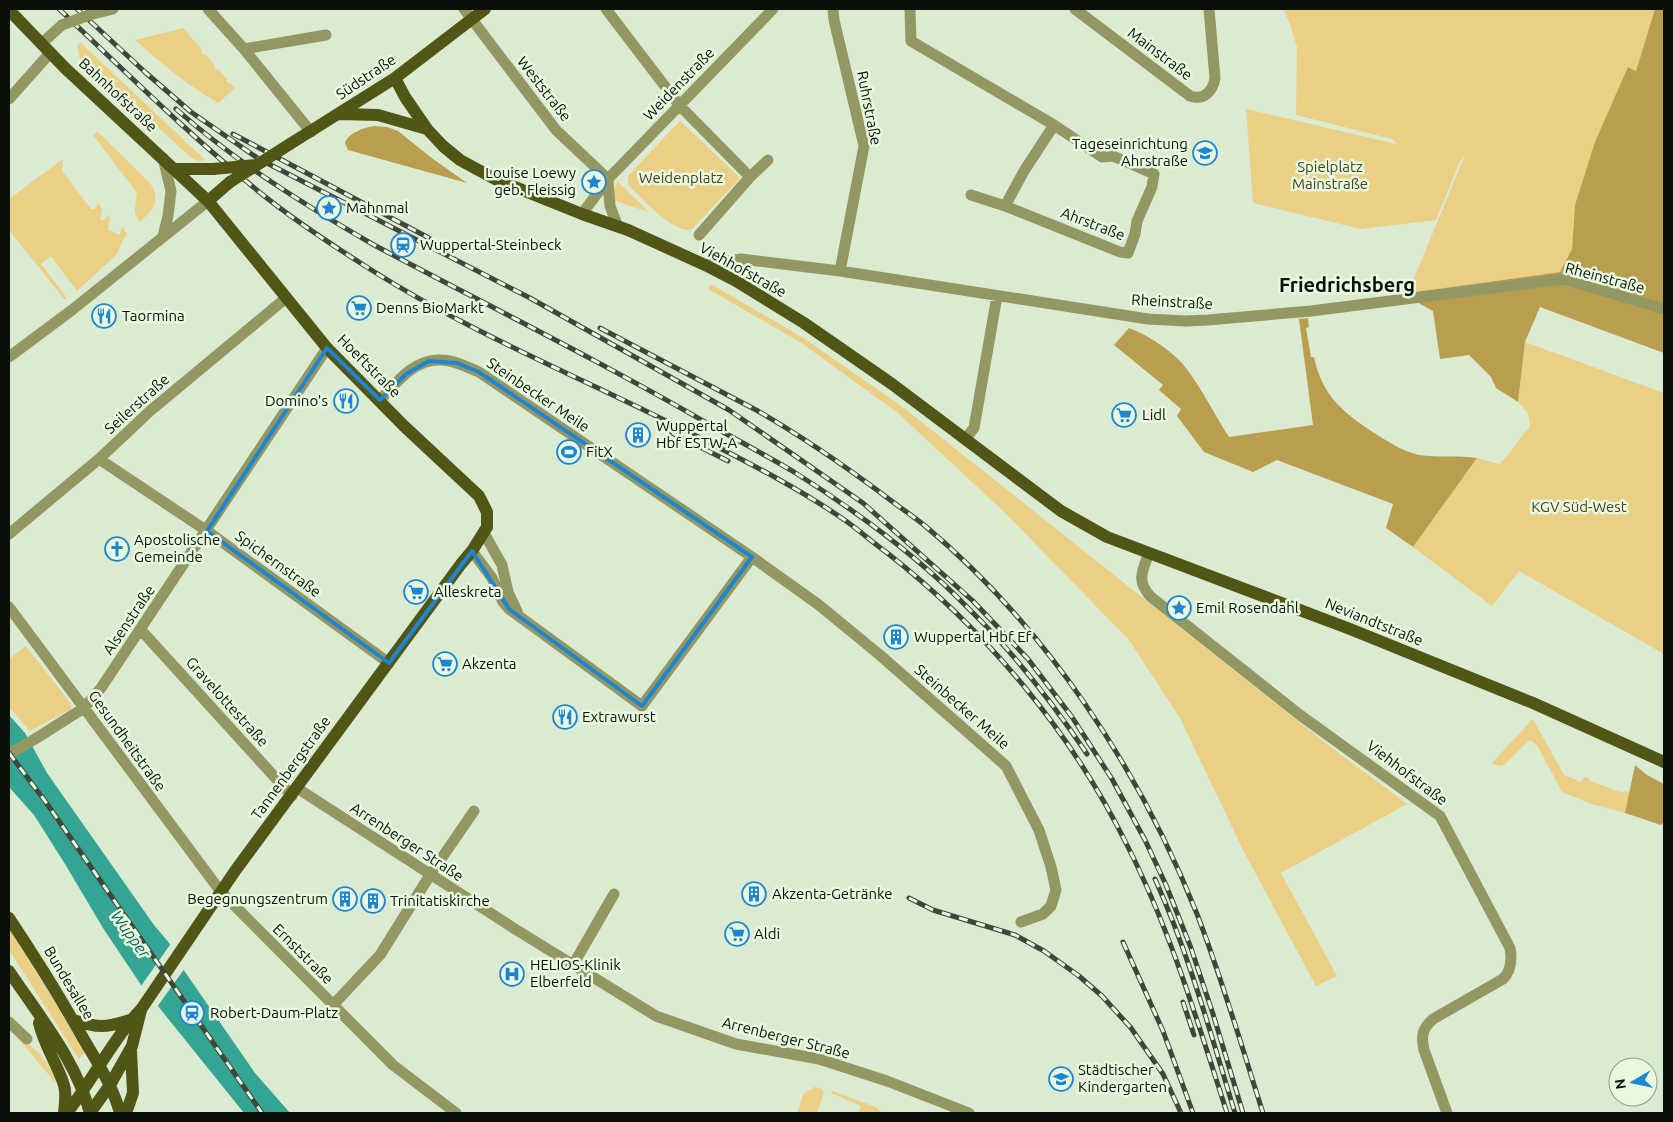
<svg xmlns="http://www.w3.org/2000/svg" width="1673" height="1122" font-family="Ubuntu,sans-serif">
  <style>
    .green { fill: #eacf85 }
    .forest { fill: #ba9e50 }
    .water { fill: #34a592 }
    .pier { fill: #daebd2 }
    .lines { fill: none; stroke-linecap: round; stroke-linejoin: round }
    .minor { stroke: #939863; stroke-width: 11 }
    .major { stroke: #515516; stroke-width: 12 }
    .rail-casing { stroke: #3f473b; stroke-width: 5 }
    .rail { stroke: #e7f9df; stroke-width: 3; stroke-dasharray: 9; stroke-linecap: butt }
    .minor-bridge { stroke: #939863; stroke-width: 11 }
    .major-bridge { stroke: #515516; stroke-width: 12 }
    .marked { fill: none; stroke: #1f85d0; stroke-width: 4; stroke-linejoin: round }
    .labels { text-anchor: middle; stroke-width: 5; stroke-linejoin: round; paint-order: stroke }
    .street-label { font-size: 15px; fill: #0a0f07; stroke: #e7f9df }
    .poi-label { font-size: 15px; fill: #0a0f07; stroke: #e7f9df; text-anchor: start }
    .park-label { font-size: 15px; fill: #4d411f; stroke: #e7f9df }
    .water-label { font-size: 16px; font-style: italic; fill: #066356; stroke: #e7f9df }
    .district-label { font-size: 20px; font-weight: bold; fill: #0a0f07; stroke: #e7f9df }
  </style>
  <rect width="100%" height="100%" fill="#daebd2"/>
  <!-- green -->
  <path class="green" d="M1283,9H1655L1636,71L1629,67L1575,205L1572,249L1560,272L1408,293L1465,155L1460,161L1436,220L1361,229L1253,203L1246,109L1396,144L1392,139L1296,115L1297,47L1290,24Z
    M183,28L202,50L201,51L204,55L205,54L215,65L214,67L217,70L218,69L227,79L226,81L229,84L230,83L235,88L218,103C187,85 161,63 135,40Z
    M80,42L205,160L199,161L190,157L158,127L116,93L80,58L77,46Z
    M680,121L740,178L691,230C669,230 643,199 628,185V176Z
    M98,132L150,183C162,201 153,209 140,222C132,214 136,203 137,193L93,135Z
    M63,160L62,171L91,209H95L98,203L102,209L100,220H104L107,215L110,218L108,230L120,235L121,229L123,227L127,234L123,240L117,254L77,291L51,256L41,264L67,298L65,300L9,230V199L60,161Z
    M617,181L649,212L615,201L613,193Z
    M711,284L805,339L904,408L1328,745L1407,804L1281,873L1337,976L1316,986L1244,852L1180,718L1129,640L1002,510L898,413L800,342L708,289Z
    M1525,342L1664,393V654L1519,571L1492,606L1413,547L1477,458L1499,464C1506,458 1509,453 1515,446C1519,439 1525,433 1530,426L1528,413L1518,402Z
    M26,646L71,704V709L30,731L9,707V659Z
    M1532,720L1534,721L1564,775L1581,782L1584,777L1590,779V781L1623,793L1624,791L1630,792L1625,813L1592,804L1562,792L1537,745L1530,740L1505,764L1500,766L1491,764Z
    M9,928L85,1052L79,1059L9,950Z
    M13,1032L40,1054L58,1080L54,1081Z
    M815,1087L822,1089L824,1092L817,1113H797L804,1093Z
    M832,1091L876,1107L882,1113H858L861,1106L831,1093Z"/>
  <!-- forest -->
  <path class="forest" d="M1655,9H1664V353L1540,307L1525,342L1518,402L1496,388L1491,377L1469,355L1440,359L1433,311L1420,304L1408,293L1560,272L1572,249L1575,205L1595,142L1628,67L1636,71Z
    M374,126L387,127L398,131L433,159L467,183L348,150L345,143C349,132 364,128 374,126Z
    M1308,318L1309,327L1306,328L1311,357H1314C1322,395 1342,412 1374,433C1389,442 1402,451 1419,455C1437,458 1458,455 1477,458L1413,547L1386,528L1393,504L1277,460L1253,472L1204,452L1177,416L1181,409L1159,390L1163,385L1114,345L1129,328C1147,335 1163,345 1178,359C1196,377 1214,414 1229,437L1313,425L1299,319Z
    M1635,765L1647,775L1664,784V822L1661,825L1625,813Z"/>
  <!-- water -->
  <path class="water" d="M9,715L25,733L47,773L154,925L170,944L183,969L255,1073L290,1113H244L141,985L103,928L65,864L34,815L9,787Z"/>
  <!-- pier -->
  <path class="pier" d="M172,942L185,968L157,1007L141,986Z"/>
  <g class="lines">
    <!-- minor -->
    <path class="minor" d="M208,9L244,49L311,132
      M464,9L556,130L608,179
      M606,9L680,106L750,177
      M833,9L834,20L864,146L840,271
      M910,9L911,41L1054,125L1102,157L1113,156L1154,174L1152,187L1137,221L1135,234L1128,253L1120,252L1005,206L971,195
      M1075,9L1190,96C1204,101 1213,91 1215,78L1209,9
      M89,15L113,9
      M41,44L62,25
      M244,49L326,35
      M9,99L50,53
      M163,158L171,191L168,216L163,236
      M608,181L610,206L618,227
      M1005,206L1024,171L1054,125
      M582,214L608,179L773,9
      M699,235L750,177L768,160
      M705,265L741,259L840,271L1148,319L1186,321L1208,320L1311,311L1564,279L1664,309
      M9,357L72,310L208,201
      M380,400C396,383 415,358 441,360C454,360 467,367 479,372L752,557L819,605L881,656L1006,766L1039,830L1051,867L1056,890L1051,906L1043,914L1021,922
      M966,438L974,428L997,296
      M99,459L207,531L389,663
      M484,533L502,565L508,592L517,611
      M9,534L99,459L150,411L286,298
      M472,551L492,578L503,602L509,609L642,706L752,557
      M1149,553C1142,572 1136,581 1151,597L1300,715L1440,816L1510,948C1512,959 1512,970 1503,979L1433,1019C1422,1029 1421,1036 1424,1050L1447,1113
      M9,607L221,892L393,1065L456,1113
      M140,629L292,796
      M9,754L35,739L84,708L101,688L327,348
      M297,788L515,929L656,1016L736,1044L819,1059L887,1081L969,1113
      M573,965L614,894
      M333,1005L380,955L430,875L474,811
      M9,1022L27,1039"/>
    <!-- major -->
    <path class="major" d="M9,10L65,68L208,201L327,348L404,426L479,496L487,512V527L472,551L461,564L235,871L142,1008C113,1039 93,1079 67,1113
      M395,78L405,97L427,129L443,146L460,160L495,179L582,214L628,230L705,265L736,281L804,323L892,384L1061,511L1107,537L1350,629L1533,703L1664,762
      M339,114L378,115L427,129
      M290,144L395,78L485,9
      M175,169H213
      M208,201L230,182
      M9,918C35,957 60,997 83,1038C97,1062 113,1086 120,1113
      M9,971C39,1016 76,1060 90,1113
      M73,1020C98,1028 105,1028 130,1020
      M39,1023C44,1045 56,1062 63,1082C67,1092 65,1103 64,1113
      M90,1113L110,1085L132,1046L141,1010
      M126,1113L133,1093L131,1051"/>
    <!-- rail casing -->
    <g class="rail-casing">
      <path id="rail" d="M59,9C126,72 191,137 263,195C298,223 335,247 373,271C479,338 597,384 708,442C755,466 803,491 846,521C860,531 872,542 886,552C987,631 1071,731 1128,847C1171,932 1198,1023 1227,1113
        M77,9L146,73L191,112L259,159L530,298L729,410L863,503L973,601L1028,659L1072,717L1112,779L1145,840L1166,885L1191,948L1213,1014L1243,1113
        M176,109C237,163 305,205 374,245C487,305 602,362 712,426C739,441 767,456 794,472C856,511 918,556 969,609C1014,653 1052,702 1087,754
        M233,134L429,238
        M600,328L758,411C801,436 842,464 881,493C895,504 910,514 924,525C1045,626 1139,768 1197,914C1222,979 1242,1047 1263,1113
        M672,433L728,461
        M9,753L45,801L262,1113
        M1155,879C1189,954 1211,1035 1235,1113
        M909,898L933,910L1015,935L1044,951L1079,976L1102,996L1131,1028L1163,1074L1181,1113
        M1123,942L1163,1031L1193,1113
        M1183,1002L1194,1035"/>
    </g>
    <!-- rail -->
    <use href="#rail" class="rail"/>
    <!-- minor-bridge -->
    <path class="minor-bridge" d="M62,25L89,15"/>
    <!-- major-bridge -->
    <path class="major-bridge" d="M213,169L256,165
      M230,182L290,144"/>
  </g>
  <!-- marked area -->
  <path class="marked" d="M327,348L380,400L406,374L429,361L457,363L479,372L752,557L642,706L509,609L472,551L389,663L207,531Z"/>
  <!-- icons -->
  <defs>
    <g id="school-ring" transform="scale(1.25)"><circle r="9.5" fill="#e7f9df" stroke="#1f85d0" stroke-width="1.5"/><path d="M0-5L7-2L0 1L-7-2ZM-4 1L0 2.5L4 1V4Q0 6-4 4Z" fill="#1f85d0"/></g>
    <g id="sight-ring" transform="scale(1.25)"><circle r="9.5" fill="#e7f9df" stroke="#1f85d0" stroke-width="1.5"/><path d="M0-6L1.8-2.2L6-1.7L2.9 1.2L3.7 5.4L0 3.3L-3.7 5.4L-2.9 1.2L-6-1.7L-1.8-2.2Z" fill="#1f85d0"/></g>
    <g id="station-ring" transform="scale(1.25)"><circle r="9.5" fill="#e7f9df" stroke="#1f85d0" stroke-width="1.5"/><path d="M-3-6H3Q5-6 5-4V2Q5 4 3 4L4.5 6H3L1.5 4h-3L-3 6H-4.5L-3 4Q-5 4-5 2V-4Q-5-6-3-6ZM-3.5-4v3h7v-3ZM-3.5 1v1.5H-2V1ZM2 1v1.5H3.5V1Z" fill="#1f85d0"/></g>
    <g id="supermarket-ring" transform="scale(1.25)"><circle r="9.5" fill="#e7f9df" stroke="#1f85d0" stroke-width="1.5"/><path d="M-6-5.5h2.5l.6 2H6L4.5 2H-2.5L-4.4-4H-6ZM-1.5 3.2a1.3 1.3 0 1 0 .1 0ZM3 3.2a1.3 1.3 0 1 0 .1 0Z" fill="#1f85d0"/></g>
    <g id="restaurant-ring" transform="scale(1.25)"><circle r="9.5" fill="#e7f9df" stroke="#1f85d0" stroke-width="1.5"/><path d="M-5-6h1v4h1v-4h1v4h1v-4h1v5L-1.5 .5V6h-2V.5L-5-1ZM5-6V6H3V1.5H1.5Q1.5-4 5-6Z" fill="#1f85d0"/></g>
    <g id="building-ring" transform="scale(1.25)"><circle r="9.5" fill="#e7f9df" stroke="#1f85d0" stroke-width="1.5"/><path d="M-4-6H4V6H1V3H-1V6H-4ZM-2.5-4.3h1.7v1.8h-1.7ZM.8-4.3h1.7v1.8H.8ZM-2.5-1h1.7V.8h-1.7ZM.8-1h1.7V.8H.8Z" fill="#1f85d0"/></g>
    <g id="stadium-ring" transform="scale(1.25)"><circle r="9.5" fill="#e7f9df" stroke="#1f85d0" stroke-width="1.5"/><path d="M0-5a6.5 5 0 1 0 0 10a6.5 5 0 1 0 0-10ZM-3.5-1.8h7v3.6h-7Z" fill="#1f85d0"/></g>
    <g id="church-ring" transform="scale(1.25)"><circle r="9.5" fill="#e7f9df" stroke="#1f85d0" stroke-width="1.5"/><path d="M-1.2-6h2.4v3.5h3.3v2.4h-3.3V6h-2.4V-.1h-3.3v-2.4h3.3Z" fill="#1f85d0"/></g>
    <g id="hospital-ring" transform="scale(1.25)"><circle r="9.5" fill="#e7f9df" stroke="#1f85d0" stroke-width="1.5"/><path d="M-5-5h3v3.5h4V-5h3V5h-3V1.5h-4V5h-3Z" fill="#1f85d0"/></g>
  </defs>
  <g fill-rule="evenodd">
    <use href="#school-ring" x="1205" y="153"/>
    <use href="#sight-ring" x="594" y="182"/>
    <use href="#sight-ring" x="329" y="208"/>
    <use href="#station-ring" x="403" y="245"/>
    <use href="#supermarket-ring" x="359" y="308"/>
    <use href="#restaurant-ring" x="104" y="316"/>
    <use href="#restaurant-ring" x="346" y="401"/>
    <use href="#supermarket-ring" x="1124" y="415"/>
    <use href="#building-ring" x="638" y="435"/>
    <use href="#stadium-ring" x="569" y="452"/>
    <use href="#church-ring" x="117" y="549"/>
    <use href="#supermarket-ring" x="416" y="592"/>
    <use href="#sight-ring" x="1179" y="608"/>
    <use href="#building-ring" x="896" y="637"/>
    <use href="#supermarket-ring" x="445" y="664"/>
    <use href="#restaurant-ring" x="565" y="717"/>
    <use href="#building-ring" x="754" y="894"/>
    <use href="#building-ring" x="345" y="899"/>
    <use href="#building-ring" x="373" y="901"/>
    <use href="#supermarket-ring" x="737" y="934"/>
    <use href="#hospital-ring" x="512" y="974"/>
    <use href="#station-ring" x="192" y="1013"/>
    <use href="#school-ring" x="1061" y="1079"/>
  </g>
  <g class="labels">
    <!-- street labels -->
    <g class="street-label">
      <text transform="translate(1160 54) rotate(37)" y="5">Mainstraße</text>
      <text transform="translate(366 77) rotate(-34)" y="5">Südstraße</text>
      <text transform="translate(679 84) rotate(-46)" y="5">Weidenstraße</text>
      <text transform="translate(544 89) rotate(52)" y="5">Weststraße</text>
      <text transform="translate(118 95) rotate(43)" y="5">Bahnhofstraße</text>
      <text transform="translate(869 108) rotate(79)" y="5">Ruhrstraße</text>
      <text transform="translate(1093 224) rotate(21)" y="5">Ahrstraße</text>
      <text transform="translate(743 270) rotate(29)" y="5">Viehhofstraße</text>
      <text transform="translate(1605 278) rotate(15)" y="5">Rheinstraße</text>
      <text transform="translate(1172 302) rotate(3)" y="5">Rheinstraße</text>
      <text transform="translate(369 366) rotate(45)" y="5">Hoeftstraße</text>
      <text transform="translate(538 395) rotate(34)" y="5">Steinbecker Meile</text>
      <text transform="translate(137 404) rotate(-42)" y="5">Seilerstraße</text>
      <text transform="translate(278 564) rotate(36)" y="5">Spichernstraße</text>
      <text transform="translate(129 620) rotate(-56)" y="5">Alsenstraße</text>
      <text transform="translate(1374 622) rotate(22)" y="5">Neviandtstraße</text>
      <text transform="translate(227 702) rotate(48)" y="5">Gravelottestraße</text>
      <text transform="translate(962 707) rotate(41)" y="5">Steinbecker Meile</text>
      <text transform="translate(127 741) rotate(54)" y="5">Gesundheitstraße</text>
      <text transform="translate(291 768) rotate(-54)" y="5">Tannenbergstraße</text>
      <text transform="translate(1407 773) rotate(37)" y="5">Viehhofstraße</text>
      <text transform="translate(407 842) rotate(33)" y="5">Arrenberger Straße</text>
      <text transform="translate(303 954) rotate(45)" y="5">Ernststraße</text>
      <text transform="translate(69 983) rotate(59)" y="5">Bundesallee</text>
      <text transform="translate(786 1038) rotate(14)" y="5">Arrenberger Straße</text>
    </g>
    <!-- poi labels -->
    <g class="poi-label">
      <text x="1188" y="149" text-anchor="end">Tageseinrichtung<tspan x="1188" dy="17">Ahrstraße</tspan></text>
      <text x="576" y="178" text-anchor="end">Louise Loewy<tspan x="576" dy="17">geb. Fleissig</tspan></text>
      <text x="346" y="213">Mahnmal</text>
      <text x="420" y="250">Wuppertal-Steinbeck</text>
      <text x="376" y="313">Denns BioMarkt</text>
      <text x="122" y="321">Taormina</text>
      <text x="328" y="406" text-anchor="end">Domino's</text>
      <text x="1142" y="420">Lidl</text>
      <text x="656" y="431">Wuppertal<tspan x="656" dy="17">Hbf ESTW-A</tspan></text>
      <text x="586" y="457">FitX</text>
      <text x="134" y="545">Apostolische<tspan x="134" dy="17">Gemeinde</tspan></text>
      <text x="434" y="597">Alleskreta</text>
      <text x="1196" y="613">Emil Rosendahl</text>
      <text x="914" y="642">Wuppertal Hbf Ef</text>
      <text x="462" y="669">Akzenta</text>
      <text x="582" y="722">Extrawurst</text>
      <text x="772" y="899">Akzenta-Getränke</text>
      <text x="328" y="904" text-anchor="end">Begegnungszentrum</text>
      <text x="390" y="906">Trinitatiskirche</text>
      <text x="754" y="939">Aldi</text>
      <text x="530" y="970">HELIOS-Klinik<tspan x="530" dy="17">Elberfeld</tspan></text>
      <text x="210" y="1018">Robert-Daum-Platz</text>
      <text x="1078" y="1075">Städtischer<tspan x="1078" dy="17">Kindergarten</tspan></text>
    </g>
    <!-- park labels -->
    <g class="park-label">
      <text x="1330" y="172">Spielplatz<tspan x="1330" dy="17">Mainstraße</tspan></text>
      <text x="681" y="183">Weidenplatz</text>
      <text x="1579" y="512">KGV Süd-West</text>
    </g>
    <!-- water labels -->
    <g class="water-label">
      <text transform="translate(131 934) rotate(54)" y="6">Wupper</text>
    </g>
    <!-- district labels -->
    <g class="district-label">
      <text x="1347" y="292">Friedrichsberg</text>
    </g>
  </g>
  <!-- border -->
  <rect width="1673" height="1122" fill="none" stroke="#0a0f07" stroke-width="20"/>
  <!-- north arrow -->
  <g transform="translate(1633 1082) rotate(261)"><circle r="24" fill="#e7f9df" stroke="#8f9b89"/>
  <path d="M0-4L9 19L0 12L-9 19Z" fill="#1f85d0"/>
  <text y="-8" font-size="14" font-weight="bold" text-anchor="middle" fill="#0a0f07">N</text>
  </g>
</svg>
